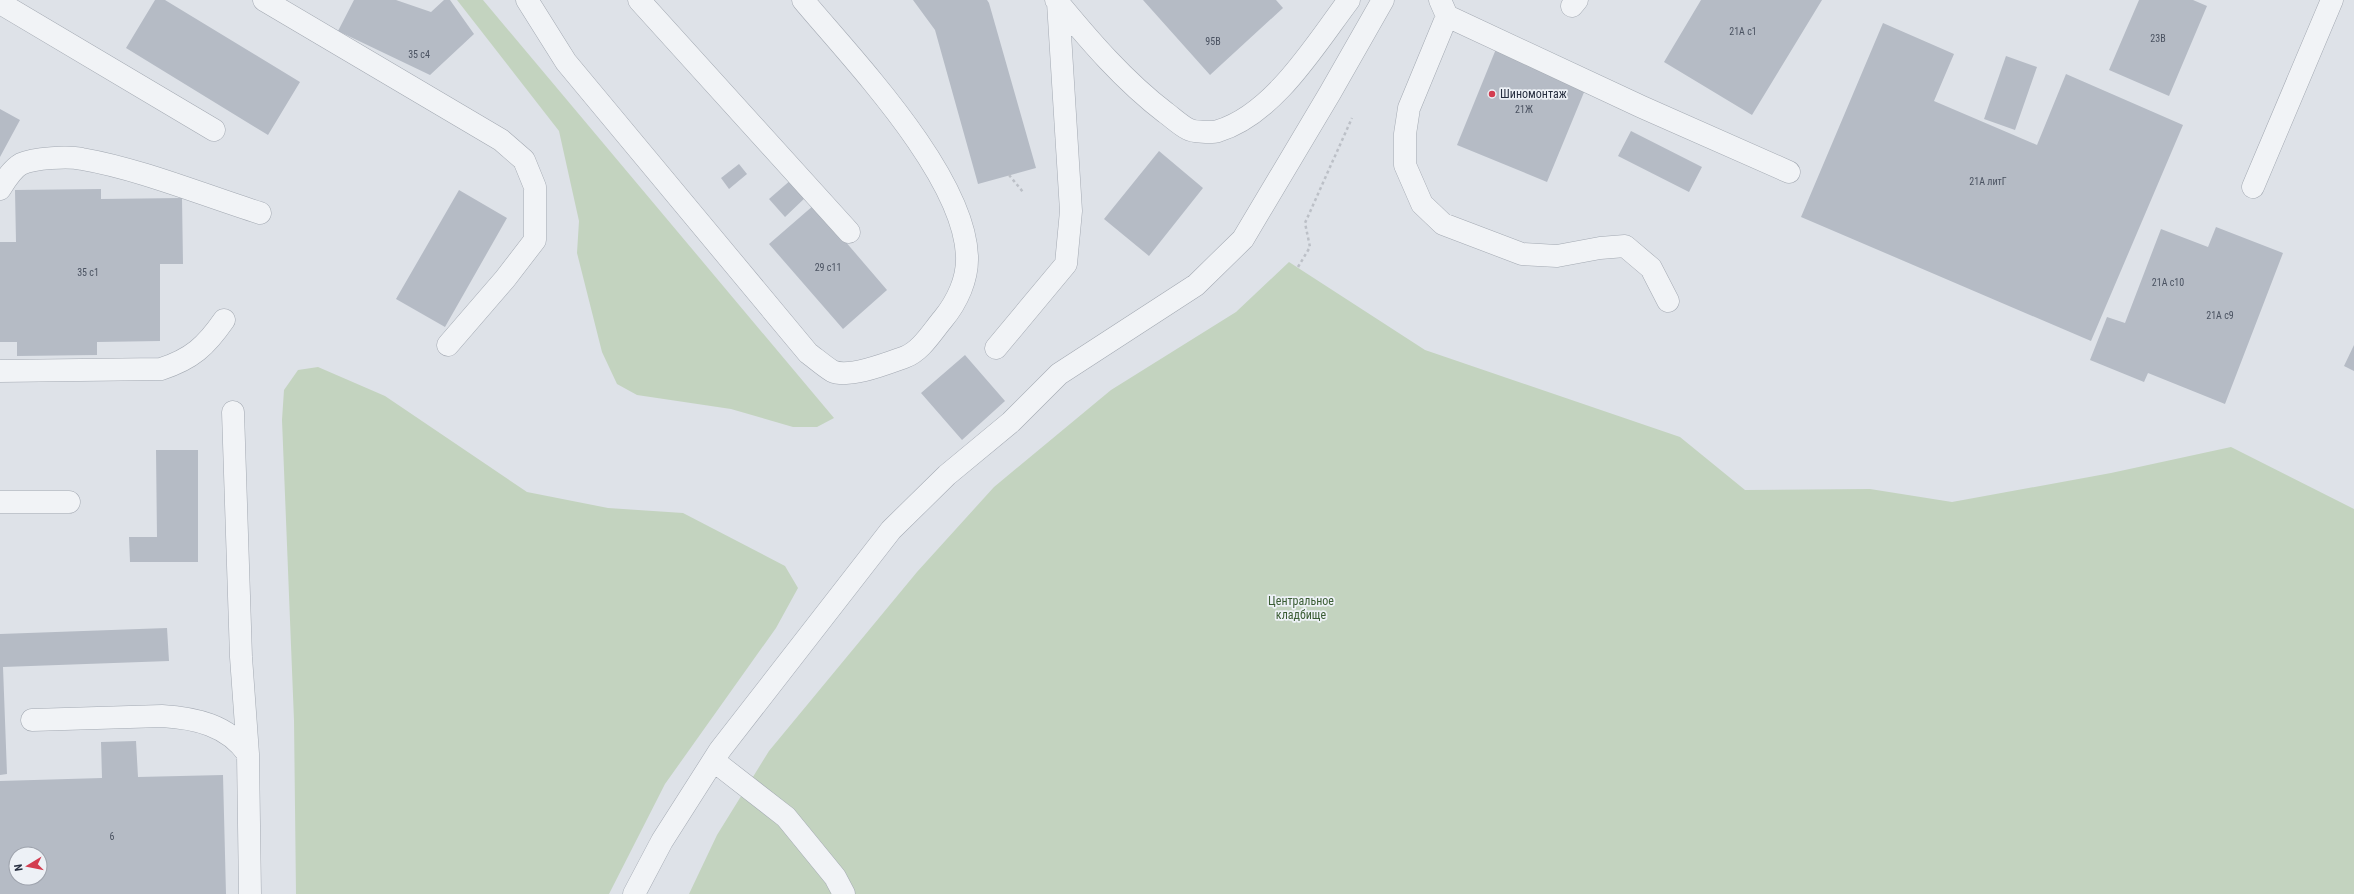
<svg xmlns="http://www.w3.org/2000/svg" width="2354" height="894" font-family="'Roboto Condensed',sans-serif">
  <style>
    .green { fill: #c3d3bf }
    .building { fill: #b5bbc5; fill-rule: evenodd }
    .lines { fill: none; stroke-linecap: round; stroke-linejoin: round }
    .minor-casing { stroke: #a3a9b2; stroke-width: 23 }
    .path { stroke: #bcc0c7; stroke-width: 2.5; stroke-dasharray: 3 3; stroke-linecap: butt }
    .minor { stroke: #f1f3f6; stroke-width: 22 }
    .poi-dot { fill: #d33d50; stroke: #edf1f6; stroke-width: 1.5 }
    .labels { text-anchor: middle; stroke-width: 3.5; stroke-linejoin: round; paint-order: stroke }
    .number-label { font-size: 10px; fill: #4a5261 }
    .poi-label { font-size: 12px; fill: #272f40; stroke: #edf1f6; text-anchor: start }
    .park-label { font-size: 12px; fill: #3a5c33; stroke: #edf1f6 }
  </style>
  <rect width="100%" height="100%" fill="#dee2e8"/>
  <!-- green -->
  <path class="green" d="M457,0H483L834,418L817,427H793L731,409L637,395L617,384L602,352L577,253L579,221L559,131Z
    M1289,262L1425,350L1680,437L1745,490L1870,489L1952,502L2111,473L2231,447L2354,509V894H689L717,835L769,751L917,572L994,487L1111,390L1236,312Z
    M318,367L385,396L527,492L608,508L683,513L785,566L798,588L776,628L665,784L609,894H296L294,720L282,420L284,390L298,370Z"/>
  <!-- building -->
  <path class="building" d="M155,0H165L300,82L268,135L126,48Z
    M354,0H396L431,12L444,0H450L474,34L430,75L338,31Z
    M913,0H987L989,3L1036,168L978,184L935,30Z
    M1143,0H1276L1283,8L1210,75Z
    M1701,0H1822L1752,115L1664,62Z
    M2139,0H2193L2207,6L2169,96L2109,70Z
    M1883,23L1954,54L1934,101L2037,145L2066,74L2183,125L2091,341L1801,217Z
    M1496,49L1587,85L1547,182L1457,145Z
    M2006,56L2037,67L2015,130L1984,119Z
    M0,109L20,120L0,157Z
    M1631,131L1702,167L1689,192L1618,156Z
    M1159,151L1203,188L1149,256L1104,219Z
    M739,164L747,174L729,189L721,178Z
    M792,179L807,196L785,217L769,199Z
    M101,189V199L182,198L183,264H160V341L97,342V355L17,356V342H0V242H16L15,190Z
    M459,190L507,218L445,327L396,299Z
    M814,205L887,290L843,329L769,244Z
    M2216,227L2283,253L2225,404L2148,373L2144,382L2090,360L2107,317L2125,323L2161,229L2208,247Z
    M2354,345V371L2344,366Z
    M965,355L1005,401L962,440L921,393Z
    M156,450H198V562H130L129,537H157Z
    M167,628L169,661L3,667L7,774L0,775V634Z
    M136,741L138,777L223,775L226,894H0V781L102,778L101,742ZM16,854H40V878H16Z"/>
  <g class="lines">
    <!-- minor casing -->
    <g class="minor-casing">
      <path id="minor" d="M264,0L501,140L524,160L535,187V240L505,279L448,345
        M527,0L566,62L808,353C816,359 824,366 832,371C849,379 888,363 905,357C921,351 932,332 943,319C957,302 968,279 967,256C964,175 854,61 803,0
        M639,0L849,232
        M1056,0C1089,40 1124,81 1166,113C1173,118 1180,125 1188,129C1193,132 1212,133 1218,131C1274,114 1315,45 1349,0
        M1440,0L1447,16L1642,107L1789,172
        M0,3L214,130
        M1572,6L1577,0
        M1447,16L1409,108L1405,134V165L1422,204L1443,224L1522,254L1557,256L1600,248L1625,246L1651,268L1668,301
        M2253,187L2332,0
        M0,189C5,181 12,169 21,164C34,158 68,156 82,159C140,169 203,195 260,213
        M996,348L1066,264L1071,211L1058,2
        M0,371L161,369C192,359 206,346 224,320
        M233,412L241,657L248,754
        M0,502H69
        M32,720L162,716C195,718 228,725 248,754L250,894
        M714,761L786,817L835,877L844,894
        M634,894L662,841L720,750L891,530L947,475L1011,422L1059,374L1196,285L1243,239L1330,93L1383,0"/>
    </g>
    <!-- path -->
    <path class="path" d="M1009,175L1023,192
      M1298,267L1310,247L1305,223L1352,118"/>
    <!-- minor -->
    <use href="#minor" class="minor"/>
  </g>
  <!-- markers -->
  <circle class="poi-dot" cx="1492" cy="94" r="4"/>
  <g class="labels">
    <!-- number labels -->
    <g class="number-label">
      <text x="1743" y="35">21А с1</text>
      <text x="2158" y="42">23В</text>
      <text x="1213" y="45">95В</text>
      <text x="419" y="58">35 с4</text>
      <text x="1524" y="113">21Ж</text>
      <text x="1988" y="185">21А литГ</text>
      <text x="828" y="271">29 с11</text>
      <text x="88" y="276">35 с1</text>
      <text x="2168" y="286">21А с10</text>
      <text x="2220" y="319">21А с9</text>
      <text x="112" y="840">6</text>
    </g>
    <!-- poi labels -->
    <g class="poi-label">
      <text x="1500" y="98">Шиномонтаж</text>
    </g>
    <!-- park labels -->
    <g class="park-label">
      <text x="1301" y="605">Центральное<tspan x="1301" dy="14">кладбище</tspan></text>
    </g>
  </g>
  <!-- north arrow -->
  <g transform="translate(28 866) rotate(260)"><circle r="19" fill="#edf1f6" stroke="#9ea3ad"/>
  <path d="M0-3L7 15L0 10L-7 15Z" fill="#d33d50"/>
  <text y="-6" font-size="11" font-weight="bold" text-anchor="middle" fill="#272f40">N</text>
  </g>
</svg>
